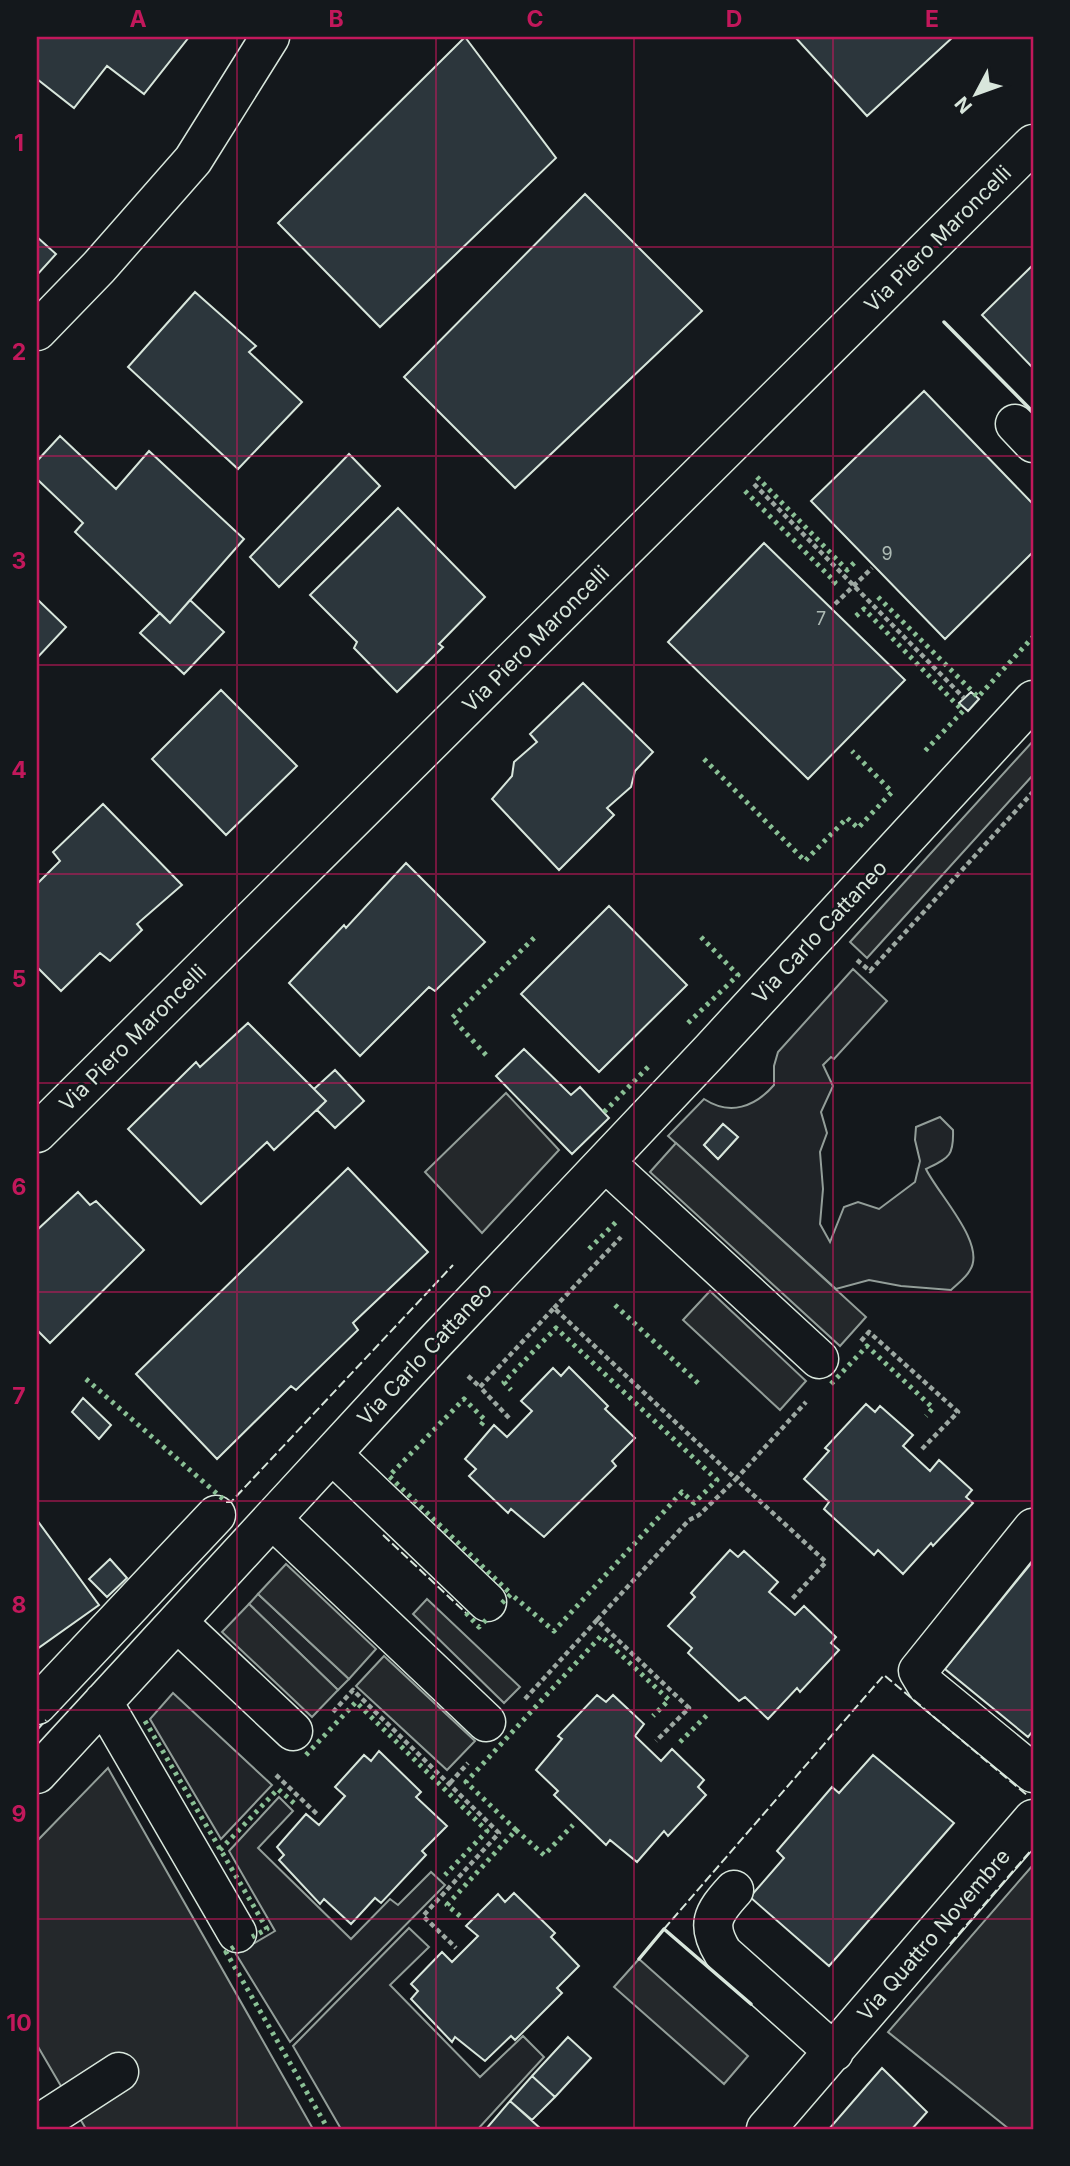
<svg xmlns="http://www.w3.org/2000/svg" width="1070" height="2166" font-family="Inter,sans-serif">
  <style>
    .green { fill: #202428; stroke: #939e99; stroke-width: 2; fill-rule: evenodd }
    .parking { fill: #24282b; stroke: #939e99; stroke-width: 2 }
    .building { fill: #2c363c; stroke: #d8e6dc; stroke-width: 2 }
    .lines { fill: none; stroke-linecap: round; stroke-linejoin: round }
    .minor-casing { stroke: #d8e6dc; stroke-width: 41 }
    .path { stroke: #9da8a2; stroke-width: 4.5; stroke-dasharray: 5 3.5; stroke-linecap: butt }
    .minor { stroke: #14181c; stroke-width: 38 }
    .hedge { stroke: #8ac095; stroke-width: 5; stroke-dasharray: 3.5 5; stroke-linecap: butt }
    .fence { stroke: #d8e6dc; stroke-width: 2; stroke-dasharray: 9 3.5; stroke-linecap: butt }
    .wall { stroke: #d8e6dc; stroke-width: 3.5 }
    .grid { fill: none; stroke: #c2185b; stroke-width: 2; stroke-opacity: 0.55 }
    .labels { text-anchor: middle; stroke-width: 5; stroke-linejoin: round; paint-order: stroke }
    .number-label { font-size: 18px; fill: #adbab4 }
    .street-label { font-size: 21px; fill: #d8e6dc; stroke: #14181c }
    .neatline { fill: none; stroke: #c2185b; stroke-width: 2.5 }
    .grid-label { font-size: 23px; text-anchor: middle; font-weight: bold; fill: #c2185b }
  </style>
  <rect width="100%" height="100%" fill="#14181c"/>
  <!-- green -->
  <path class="green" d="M853,969L887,1001L834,1059L831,1057L823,1065L833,1086L821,1112L827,1133L820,1152L823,1189L820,1224L830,1242L844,1207L858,1202L879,1209L915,1182L920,1161L915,1140L916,1127L940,1117L953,1130C954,1157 948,1158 926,1169C937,1193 987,1244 970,1270C966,1278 957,1284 951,1290L901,1286L869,1280L836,1289L668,1136L704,1099C730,1116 755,1107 774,1085V1066L778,1052ZM723,1124L738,1137L718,1159L704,1145Z
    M258,1594L349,1679L338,1690L249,1604Z
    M173,1693L272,1785L221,1839L150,1719Z
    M279,1797L293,1811L258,1848L351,1939L390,1899L398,1905L431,1872L445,1885L290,2042L236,1954L275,1931L229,1851Z
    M409,1928L429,1947L390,1985L480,2077L523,2036L544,2057L478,2129H341L293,2046Z"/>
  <!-- parking -->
  <path class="parking" d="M1033,741V775L867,958L850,942Z
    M506,1093L559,1150L482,1233L425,1172Z
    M676,1143L866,1317L840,1346L650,1172Z
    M710,1291L806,1381L780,1410L683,1320Z
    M286,1564L376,1649L349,1679L258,1594Z
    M427,1599L520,1687L504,1703L413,1614Z
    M249,1604L338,1690L312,1717L222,1632Z
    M384,1656L475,1741L447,1770L356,1686Z
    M108,1768L313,2129H86L37,2045V1841Z
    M1033,1865V2129H1009L888,2032Z
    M639,1959L748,2056L724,2084L614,1987Z"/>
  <!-- building -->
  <path class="building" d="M37,37H189L144,94L107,66L74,108L37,79Z
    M465,37L556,158L380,327L278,223Z
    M795,37H953L867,116Z
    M585,194L702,311L515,488L404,377Z
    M37,237L56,254L37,275Z
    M1033,265V368L982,315Z
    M195,292L256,346L249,352L302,402L238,469L128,367Z
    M924,391L1033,504V552L945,639L811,501Z
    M60,436L116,489L149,451L244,539L170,623L75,532L83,523L37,479V461Z
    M349,454L380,486L279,587L250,557Z
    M398,508L485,597L439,644L443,647L397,692L354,648L357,642L310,595Z
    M764,543L905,680L808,779L668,642Z
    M37,599L66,627L37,658Z
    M190,600L224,632L184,674L140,633L160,613L170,623Z
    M583,683L653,752L635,771L631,787L607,808L614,815L559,870L492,799L512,776L514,762L537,742L530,734Z
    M221,690L297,766L226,835L152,759Z
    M971,692L979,699L968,711L959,703Z
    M103,804L182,885L137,924L142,930L110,961L100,953L61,991L37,967V884L60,861L53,852Z
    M406,863L485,942L435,991L429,987L360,1056L289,983L344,925L346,928Z
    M609,906L687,985L599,1072L521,994Z
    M248,1023L326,1101L274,1150L267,1142L201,1204L128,1129L196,1062L200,1067Z
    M524,1049L571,1095L580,1087L609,1118L572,1154L496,1076Z
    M335,1070L364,1101L335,1128L317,1110L326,1101L314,1089Z
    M723,1124L738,1137L718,1159L704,1145Z
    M348,1168L428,1252L353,1323L358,1330L296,1390L291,1386L217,1459L136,1374Z
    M78,1192L90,1205L96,1201L144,1250L50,1343L37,1330V1230Z
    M569,1367L608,1406L605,1409L635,1438L612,1461L616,1466L544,1537L511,1509L508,1513L469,1476L476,1469L465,1459L494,1425L507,1437L532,1411L521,1401L553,1368L561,1376Z
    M83,1398L111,1425L99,1439L72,1412Z
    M866,1404L875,1412L880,1406L913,1435L903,1446L930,1471L939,1460L972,1490L966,1497L973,1503L933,1546L931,1543L903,1574L878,1550L874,1555L824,1509L829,1502L804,1479L829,1451L825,1448Z
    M37,1520L99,1605L37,1649Z
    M730,1550L738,1557L744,1551L778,1582L769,1592L795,1615L804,1606L836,1637L831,1643L839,1650L800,1692L797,1688L768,1719L745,1697L739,1701L688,1653L692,1648L668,1626L695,1597L691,1593Z
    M110,1559L127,1578L107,1597L89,1579Z
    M1033,1561V1731L1028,1737L945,1669Z
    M597,1695L606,1702L613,1695L644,1724L635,1736L661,1761L672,1749L704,1780L698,1787L706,1795L668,1836L664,1831L637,1862L610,1840L606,1845L554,1795L558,1791L536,1770L562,1739L558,1736Z
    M379,1751L421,1792L416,1797L447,1826L422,1851L426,1855L381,1903L375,1898L351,1924L324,1899L320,1904L279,1860L284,1855L277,1847L306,1814L319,1825L345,1796L335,1787L364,1755L371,1761Z
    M873,1755L954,1823L829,1966L750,1897L784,1858L777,1851L832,1787L839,1793Z
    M514,1893L555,1933L551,1937L579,1966L557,1988L562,1993L515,2040L511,2036L485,2061L455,2037L452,2042L411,1999L418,1991L411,1984L442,1952L452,1962L478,1936L466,1926L498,1894L505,1902Z
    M568,2037L591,2058L555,2097L532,2076Z
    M882,2068L927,2112L912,2129H829Z
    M532,2076L555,2097L532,2120L510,2101Z
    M510,2101L541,2129H486Z"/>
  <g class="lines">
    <!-- minor casing -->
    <g class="minor-casing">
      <path id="minor" d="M37,331L99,267L193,160L270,37
        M1015,424L1033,443
        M37,1133L1033,144
        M606,1163L819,1359
        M332,1454L487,1602
        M272,1519L486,1722
        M1033,1528L918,1671L927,1686L1033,1773
        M177,1622L293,1731
        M103,1702L237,1933
        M37,1705L216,1515
        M37,1774L434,1343L711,1050L1033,700
        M734,1890C712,1914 706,1925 723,1953L834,2052
        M37,2125L119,2072
        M766,2129L1033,1819"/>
    </g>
    <!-- path -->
    <path class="path" d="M754,484L964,698
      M835,604L872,568
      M857,960L870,971L1033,792
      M554,1308L621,1237
      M861,1341L869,1332L958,1412L922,1449
      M468,1376L480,1387
      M509,1418L480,1387L554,1308L736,1479L806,1402
      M597,1620L689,1520L699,1515L736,1479L826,1562L792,1599
      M525,1699L597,1620L689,1708L656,1741
      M333,1712L353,1690L499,1833L423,1916L456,1948
      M276,1775L319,1816
      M450,1783L468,1763"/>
    <!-- minor -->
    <use href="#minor" class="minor"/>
    <!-- hedge -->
    <path class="hedge" d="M757,477L847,570L857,560
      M745,491L835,582L830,587
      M878,597L978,697L1033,637
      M856,616L864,609L963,711L924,752
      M704,759L805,861L847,818L858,828L892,792L852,751
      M688,1023L738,975L701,937
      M486,1055L452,1018L535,937
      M604,1112L650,1065
      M589,1249L617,1221
      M615,1305L699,1384
      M86,1379L223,1499
      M831,1384L867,1346L933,1408L926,1416
      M481,1425L485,1420L464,1399L389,1476L511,1594
      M502,1603L511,1594L554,1631L682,1492L694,1503L717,1480L556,1328L504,1382L511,1390
      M466,1613L479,1627L488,1618
      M145,1721L267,1929L252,1937
      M680,1742L707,1715
      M306,1755L356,1702L487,1831L445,1875
      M516,1830L544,1855L573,1825
      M220,1850L278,1789L295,1804
      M460,1916L447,1905L516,1830L466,1782L601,1636L669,1700L653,1716
      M234,1947L226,1952L328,2129"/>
    <!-- fence -->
    <path class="fence" d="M226,1502H231L453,1265
      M383,1535L466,1613
      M37,1730L46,1720
      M664,1929L884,1675L1028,1796
      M950,1944L1033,1848"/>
    <!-- wall -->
    <path class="wall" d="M944,322L1033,412
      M639,1959L664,1929L751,2004"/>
  </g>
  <!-- grid -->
  <path class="grid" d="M237,37V2129M436,37V2129M634,37V2129M833,37V2129M37,247H1033M37,456H1033M37,665H1033M37,874H1033M37,1083H1033M37,1292H1033M37,1501H1033M37,1710H1033M37,1919H1033"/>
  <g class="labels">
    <!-- number labels -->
    <g class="number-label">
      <text x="887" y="560">9</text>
      <text x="821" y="625">7</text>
    </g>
    <!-- street labels -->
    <g class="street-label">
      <text transform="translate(938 239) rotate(-45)" y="7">Via Piero Maroncelli</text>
      <text transform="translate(536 639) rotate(-45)" y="7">Via Piero Maroncelli</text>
      <text transform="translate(820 932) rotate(-47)" y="7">Via Carlo Cattaneo</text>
      <text transform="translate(133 1038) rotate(-45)" y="7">Via Piero Maroncelli</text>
      <text transform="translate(425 1354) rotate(-47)" y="7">Via Carlo Cattaneo</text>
      <text transform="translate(934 1935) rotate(-49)" y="7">Via Quattro Novembre</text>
    </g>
  </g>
  <!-- border -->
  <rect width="1070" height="2166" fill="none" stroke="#14181c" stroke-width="77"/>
  <!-- north arrow -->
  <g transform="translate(976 94) rotate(229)" stroke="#14181c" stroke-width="5" paint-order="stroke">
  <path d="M0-5L12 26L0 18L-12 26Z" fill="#d8e6dc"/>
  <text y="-10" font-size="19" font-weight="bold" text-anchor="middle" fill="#d8e6dc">N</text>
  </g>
  <rect x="38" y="38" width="994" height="2090" class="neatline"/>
  <g class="grid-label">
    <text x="138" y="27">A</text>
    <text x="336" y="27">B</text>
    <text x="535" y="27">C</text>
    <text x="734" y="27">D</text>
    <text x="932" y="27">E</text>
    <text x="19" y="151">1</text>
    <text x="19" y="360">2</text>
    <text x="19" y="569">3</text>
    <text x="19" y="778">4</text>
    <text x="19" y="987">5</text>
    <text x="19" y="1195">6</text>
    <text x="19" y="1404">7</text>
    <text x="19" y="1613">8</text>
    <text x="19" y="1822">9</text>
    <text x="19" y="2031">10</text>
  </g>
</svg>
